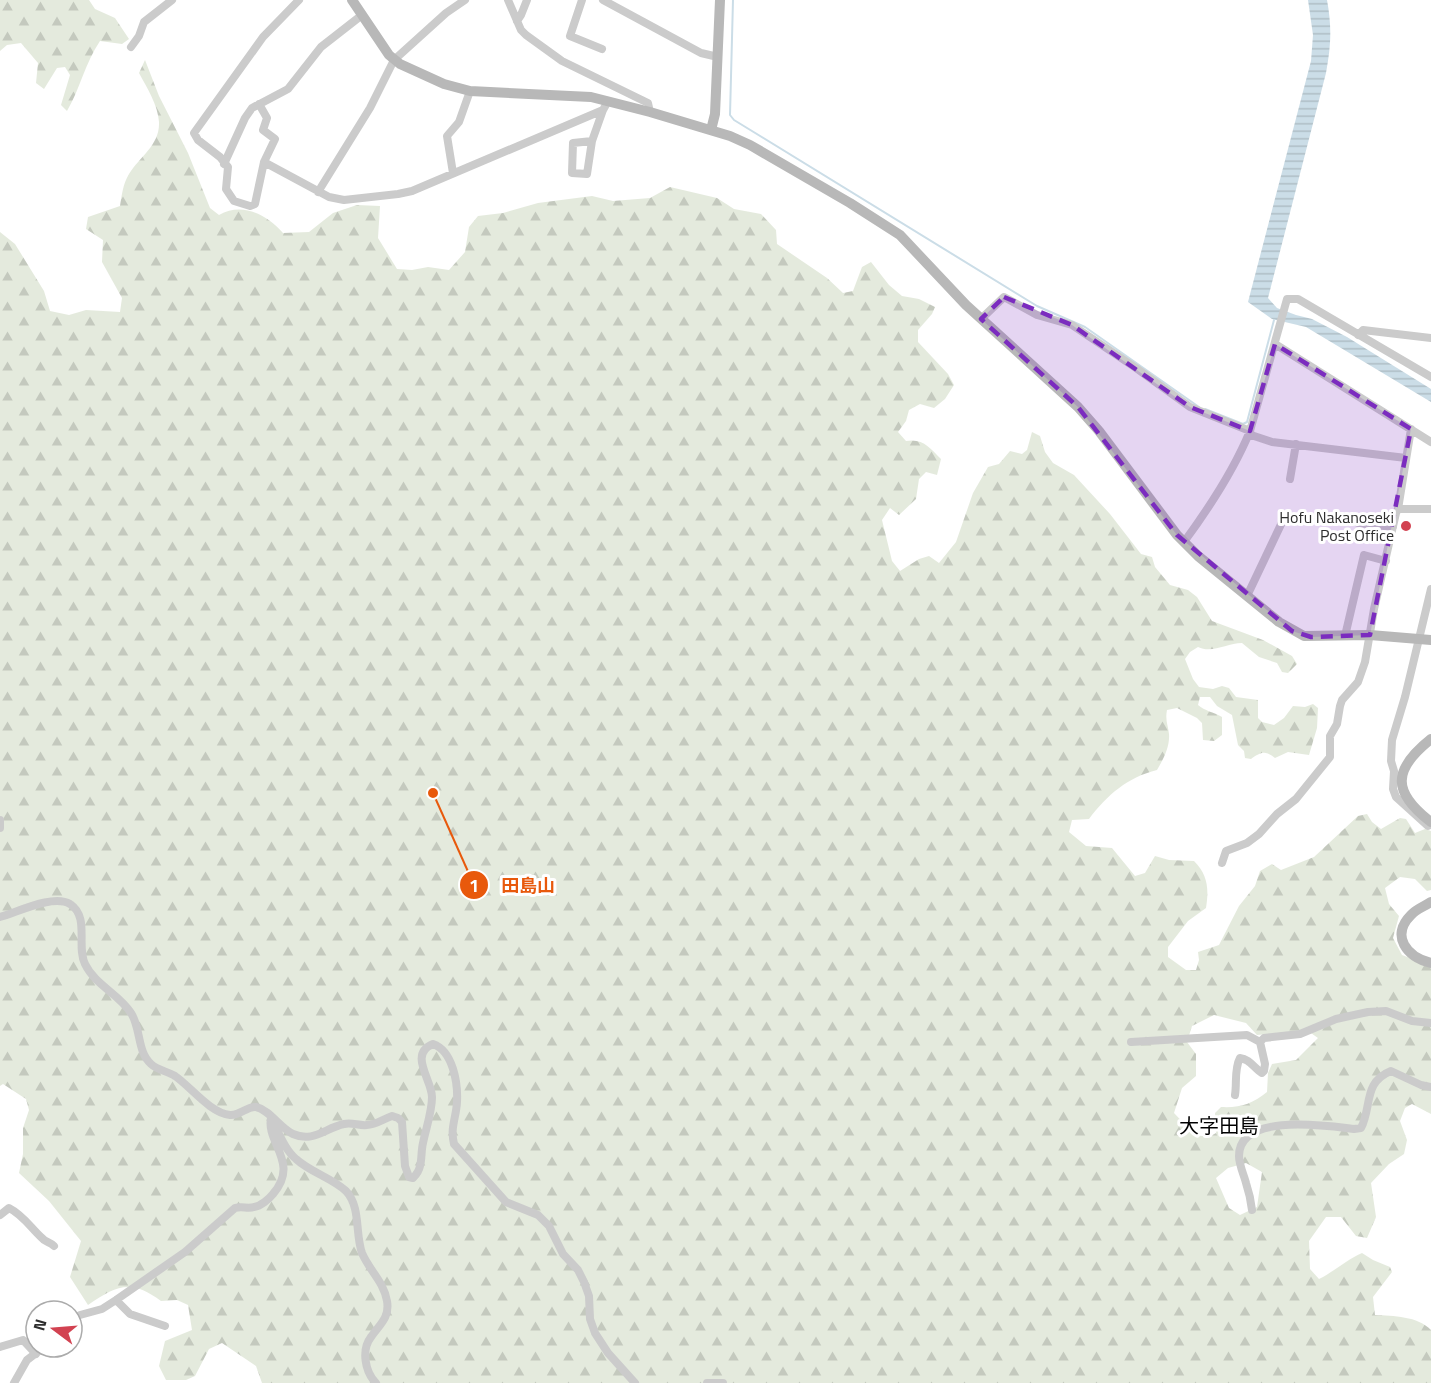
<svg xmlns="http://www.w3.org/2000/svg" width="1431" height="1383" font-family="'Titillium Web','Noto Sans JP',sans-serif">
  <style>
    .forest { fill: url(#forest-firs); fill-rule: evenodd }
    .water { fill: url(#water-rules) }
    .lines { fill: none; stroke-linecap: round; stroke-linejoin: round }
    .stream { stroke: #cbdde7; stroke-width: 2 }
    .street { stroke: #cbcbcb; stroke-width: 8 }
    .secondary { stroke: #b8b8b8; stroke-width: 10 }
    .marked { fill: #7b2cbf; fill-opacity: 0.2; stroke: #7b2cbf; stroke-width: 4.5; stroke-dasharray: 12 8; stroke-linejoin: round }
    .poi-dot { fill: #d24251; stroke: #fff; stroke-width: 2 }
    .labels { text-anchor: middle; stroke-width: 6; stroke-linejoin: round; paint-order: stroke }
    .poi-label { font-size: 16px; fill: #2e2e2e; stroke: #fff; text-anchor: end }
    .quarter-label { font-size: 20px; fill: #000; stroke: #fff }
    .leader { fill: none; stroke: #e8590c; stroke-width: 2 }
    .callout-dot { fill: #e8590c; stroke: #fff; stroke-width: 2 }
    .mark-label { font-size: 18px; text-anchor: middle; font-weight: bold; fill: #fff }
    .callout-label { font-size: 18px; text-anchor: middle; font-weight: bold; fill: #e8590c; stroke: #fff; stroke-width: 6; stroke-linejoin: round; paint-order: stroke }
  </style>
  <defs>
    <pattern id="forest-firs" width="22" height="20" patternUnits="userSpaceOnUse" patternTransform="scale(1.5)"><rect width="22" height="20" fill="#e4eadd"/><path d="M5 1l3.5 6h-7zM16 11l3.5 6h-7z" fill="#c4c9be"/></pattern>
    <pattern id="water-rules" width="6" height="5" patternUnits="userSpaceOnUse" patternTransform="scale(1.5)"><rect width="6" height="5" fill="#cbdde7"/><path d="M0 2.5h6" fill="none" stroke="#afbec6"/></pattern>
  </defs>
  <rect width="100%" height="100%" fill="#fff"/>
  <!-- forest -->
  <path class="forest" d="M0,0H89L95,9L115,18L129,39L122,44L100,41C85,63 80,89 67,111L61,105L70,75L65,67L57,68L44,89L36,83L38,63L21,43L7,45L0,51Z
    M145,60L159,96L188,153L210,208L219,215C242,202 266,214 283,233L309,232L333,213L357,205L380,206L378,238L397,269L412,270L428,267L449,270L465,252L469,227L478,216L503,213L538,203L592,196L613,201L650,198L670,187L717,198L734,209L761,214L776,230L777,244L827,278L843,293L853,291L862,267L871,262L889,285L902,296L919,299L935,307L932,314L918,330V342L948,374L954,385L945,399L934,408L920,404L909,410L906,421L898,432L906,441C923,438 930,448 941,459L937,475L926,472L919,479L916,499L899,515L890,508L882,520L892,561L900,571L919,559L929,556L939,563L956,542L973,493L988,467L999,464L1010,451L1022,454L1027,450L1032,432L1040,436L1045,452L1053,463L1074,475L1110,514L1141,554L1152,557L1155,567L1170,585L1188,590L1197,597L1212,621L1263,640L1292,656L1297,664L1288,673L1282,672L1277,663L1259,657L1242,643C1227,643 1212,654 1198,647L1190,652L1185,659L1193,679L1199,687L1213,689L1222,686L1229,688L1236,697L1258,700V718L1262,722L1274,725L1284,718L1293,706L1305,707L1313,704L1318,708L1317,728L1309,755L1288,752L1275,758C1265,750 1261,752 1251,759L1245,758L1244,751L1238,745L1232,715L1217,706L1210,697H1200L1198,705C1205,711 1213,712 1222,717V735L1214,741L1203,740L1202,723L1197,718L1177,708L1167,710C1165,720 1168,725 1169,734C1170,747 1163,760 1157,770C1128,777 1107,795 1089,819L1072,820L1069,832L1086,846L1112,848L1135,876L1145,873L1155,856L1169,860L1194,861C1208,875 1209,889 1206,908L1188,921L1168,947V957L1186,970H1196L1199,960L1198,952L1219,945L1239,906L1255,886L1260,871L1272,864L1281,870L1314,857L1358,816L1367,814L1372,822L1381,829L1400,818L1406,819L1415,833L1425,829L1431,831V890L1427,891L1415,879L1400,877L1385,888L1389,904L1399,916L1393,938L1402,955L1431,966V1114L1412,1104L1405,1108L1400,1121L1407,1140L1404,1154L1389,1164L1371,1183L1376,1217L1367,1238L1356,1236L1341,1217H1326L1309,1241L1310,1269L1319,1279C1335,1271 1346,1260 1362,1253L1373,1260L1390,1267L1392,1272L1373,1297L1375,1315C1393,1316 1418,1316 1431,1330V1383H262L256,1366L222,1343L209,1349L195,1376L186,1380H166L159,1366L165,1341L192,1330L188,1305L177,1300L161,1301C131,1279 117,1285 88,1305L70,1277L81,1241L49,1201L19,1173L23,1154V1128L29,1110L26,1099L3,1084L0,1086V232L15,244L44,291L50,311L69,315L86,310L120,312L122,298L102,262L103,240L86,229L88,217L120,206C122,194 123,184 129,174C140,156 160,145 159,122C158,105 147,88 139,73ZM1214,1015L1246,1023L1257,1035L1308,1031L1318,1038L1296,1060L1272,1064L1268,1073L1267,1092C1252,1104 1240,1108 1221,1107L1215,1113L1216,1133L1209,1137L1195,1135L1174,1113L1182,1088L1196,1076V1054L1187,1042L1192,1026ZM1246,1163L1262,1172L1257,1207L1240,1215L1229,1208L1216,1178L1228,1168Z"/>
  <!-- water -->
  <path class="water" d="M1308,0H1327C1332,27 1331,46 1326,73L1268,298L1277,308L1296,315L1312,319L1347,337L1431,389V402L1306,327L1272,319L1248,302L1311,61L1313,35Z"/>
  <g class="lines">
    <!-- stream -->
    <path class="stream" d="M733,0L730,115L734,120L1037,306L1085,327L1199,407
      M1205,409L1243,424L1247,422L1274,320"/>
    <!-- street -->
    <path class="street" d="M299,0L263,37L194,133L198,140L220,157L228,167L226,189L234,201L250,206L255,204L264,162L329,197L344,200L398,194L412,191L603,110L608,101
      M508,0L521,30L526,35L562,61L648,103L650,112
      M582,0L570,36L602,49
      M603,0L701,53L718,57
      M517,21L521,15L527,0
      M131,47L139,36L144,22L172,0
      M259,104L267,118L263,130L275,139L264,162
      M592,141L573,143L572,173L587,174L592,141L603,110
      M224,164L245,118L252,108L288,89L321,47L362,15
      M453,173L447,136L459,122L470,91
      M318,192L370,108L394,60L446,13L465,0
      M981,319L1004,297L1037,315L1072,325L1136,368L1190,407L1250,431L1251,435L1272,442L1406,458
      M1358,335L1363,330L1431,338
      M1275,344L1431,442
      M1290,479L1296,444
      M1398,509H1431
      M1358,523L1393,527
      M1184,542C1209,508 1234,470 1250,431L1287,299H1298L1431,377
      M1431,589L1405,697L1392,740L1391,761L1394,771L1393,789L1396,797L1428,826L1431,824
      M1247,596L1285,516
      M1345,636L1364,555L1386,561
      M0,820V828
      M1222,863L1226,851L1247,843L1259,834L1277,814L1296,799L1330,757V736L1337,724L1340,706L1342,700L1358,682L1365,662L1374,609L1396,513L1398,509L1411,429
      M0,917C18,912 53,894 70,904C90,917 76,946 85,964C95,985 119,994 131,1013C141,1028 137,1052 151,1064C157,1070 167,1071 175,1076C190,1086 210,1113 230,1115C240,1116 247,1106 256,1107C270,1110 280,1128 293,1134C313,1143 325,1128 344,1124C352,1122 359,1126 367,1125C376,1125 383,1119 392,1116L398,1118L402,1122L405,1166L409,1177L413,1178C416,1175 419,1171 420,1166C422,1159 421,1151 423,1143C426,1128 432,1112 432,1097C432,1080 408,1054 433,1044C453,1051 458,1083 457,1102C456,1119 450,1127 454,1144L506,1202L538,1215L549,1226L563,1254L578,1270L584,1282L589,1296L590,1319L595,1333L608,1353L635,1383
      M1131,1042L1247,1035L1260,1042L1265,1064L1264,1071L1262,1073C1254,1068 1250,1059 1240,1058C1234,1069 1237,1083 1235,1095
      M1260,1042L1264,1038L1300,1034L1336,1019L1368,1012L1386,1011L1412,1021L1431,1023
      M272,1120C279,1133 285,1150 296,1159C310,1172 332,1178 346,1191C361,1207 355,1234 362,1253C369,1270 384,1282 387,1301C390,1318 379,1325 371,1337C361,1350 365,1372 376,1383
      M1252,1210C1251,1201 1249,1192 1246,1183C1244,1175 1239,1165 1239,1156C1239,1112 1328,1126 1354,1129L1361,1128C1372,1107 1363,1082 1391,1071L1421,1085L1431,1087
      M0,1215L9,1208C23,1215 31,1228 42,1238C45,1242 50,1242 54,1246
      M116,1300L130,1314L165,1326
      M72,1319L80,1315L102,1309L116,1300L185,1252L235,1208C242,1206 248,1209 254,1207C261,1206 269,1199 273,1194C300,1163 266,1143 271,1118
      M0,1347L23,1340L36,1354
      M14,1383L27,1360L44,1347
      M707,1383H723"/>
    <!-- secondary -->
    <path class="secondary" d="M352,0L389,55L400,64L444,84L470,91L591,97L650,112L730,136L750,145L850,203L900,235L966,305L1078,407L1099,431L1177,535L1198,556L1279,622L1304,636L1370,635L1431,640
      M711,130L715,114L720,0
      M1431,739C1392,770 1392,792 1431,822
      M1431,902C1425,906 1416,909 1411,915C1390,936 1407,957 1431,963"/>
  </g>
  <!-- marked area -->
  <path class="marked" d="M1004,297L1072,325L1190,407L1250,431L1275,344L1411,429L1370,635L1311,637L1292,631L1177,535L1078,407L981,319Z"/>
  <!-- markers -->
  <circle class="poi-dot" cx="1406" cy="526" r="6"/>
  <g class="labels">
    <!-- poi labels -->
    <g class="poi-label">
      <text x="1394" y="523">Hofu Nakanoseki<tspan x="1394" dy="18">Post Office</tspan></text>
    </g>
    <!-- quarter labels -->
    <g class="quarter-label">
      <text x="1219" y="1133">大字田島</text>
    </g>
  </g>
  <!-- callouts -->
  <path class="leader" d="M433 793L474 885"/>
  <g class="callout-dot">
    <circle cx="433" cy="793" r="6"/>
    <circle cx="474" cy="885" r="15"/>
  </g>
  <g class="mark-label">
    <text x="474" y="892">1</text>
  </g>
  <g class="callout-label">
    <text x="528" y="892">田島山</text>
  </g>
  <!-- north arrow -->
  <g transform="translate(54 1329) rotate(286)"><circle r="28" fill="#ffffff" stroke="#ababab" stroke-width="1.5"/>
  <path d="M0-4.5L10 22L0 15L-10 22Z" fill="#d24251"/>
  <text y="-9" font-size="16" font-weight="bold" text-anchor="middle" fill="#2e2e2e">N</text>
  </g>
</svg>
